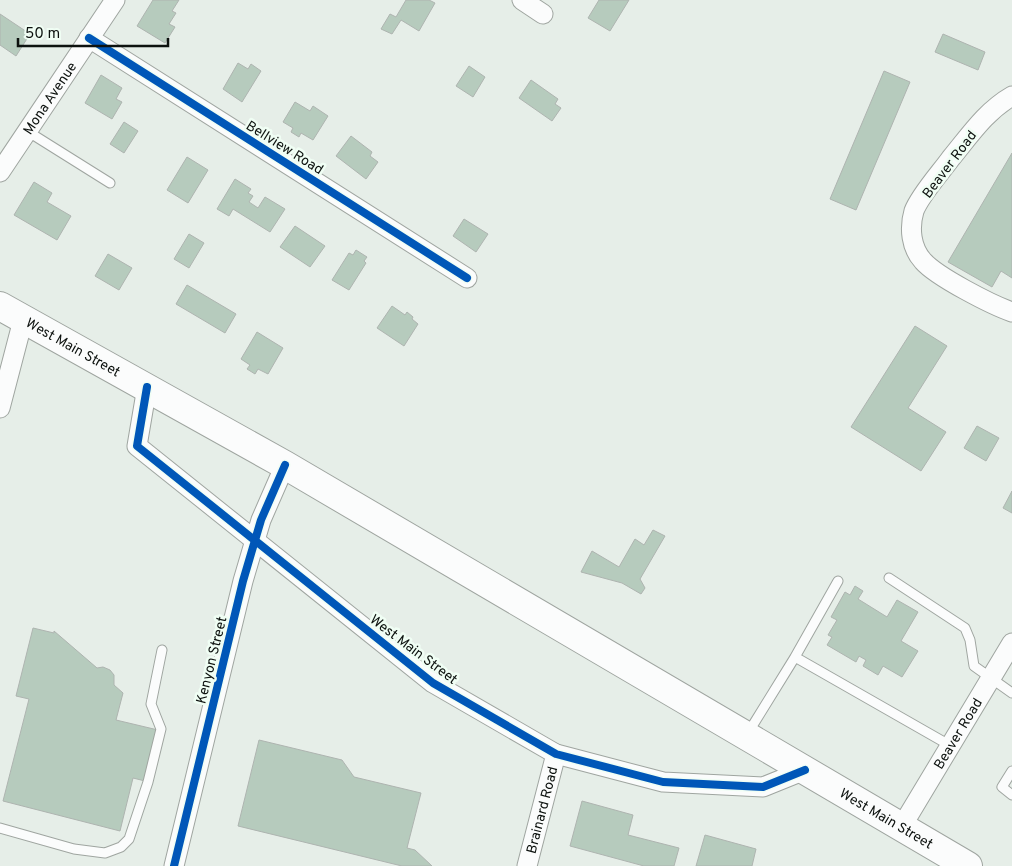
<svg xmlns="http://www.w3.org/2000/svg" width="1012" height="866" font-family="Overpass,sans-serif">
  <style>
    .building { fill: #b6cbbd; stroke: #aeb4b0 }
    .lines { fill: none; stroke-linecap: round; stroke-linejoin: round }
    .service-casing { stroke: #9fa5a0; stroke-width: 11 }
    .minor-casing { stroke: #9fa5a0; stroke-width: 21 }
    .primary-casing { stroke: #9fa5a0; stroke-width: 30 }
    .service { stroke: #fbfcfc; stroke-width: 9 }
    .minor { stroke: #fbfcfc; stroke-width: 19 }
    .primary { stroke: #fbfcfc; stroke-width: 28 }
    .cycleway-casing { stroke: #f0fef4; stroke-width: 11 }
    .cycleway { stroke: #0057b8; stroke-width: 8 }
    .labels { text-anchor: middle; stroke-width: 5; stroke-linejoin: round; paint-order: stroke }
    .street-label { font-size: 14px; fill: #0d120f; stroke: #f0fef4 }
  </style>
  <rect width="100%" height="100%" fill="#e6eee8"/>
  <!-- building -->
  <path class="building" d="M153,0H179L172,11L176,13L169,24L175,27L165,43L137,26Z
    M406,0H429L435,3L419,31L401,20L392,34L381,29L390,14L396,17Z
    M599,0H629L610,31L588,18Z
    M0,14L30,34L16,56L0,45Z
    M943,34L985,52L978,70L935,52Z
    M238,63L248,69L251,64L261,71L242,102L223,89Z
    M469,66L485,77L473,97L456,86Z
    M884,71L910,82L856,210L830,199Z
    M101,75L122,88L116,99L122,102L112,119L85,103Z
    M531,80L558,99L555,104L561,108L552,121L519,98Z
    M295,102L310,111L313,106L328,116L313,140L301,133L299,137L291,132L293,128L283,122Z
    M124,122L138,131L124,153L110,144Z
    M351,136L372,152L370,156L378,162L366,179L336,156Z
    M1012,153V278L1001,271L992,287L948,262Z
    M187,157L208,170L188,203L167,190Z
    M235,179L251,189L248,193L253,196L249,202L258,208L265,197L285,209L270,232L233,209L229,216L217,209Z
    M34,182L52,193L47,202L71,216L57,240L14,215Z
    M464,219L488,234L476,252L453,236Z
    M295,226L325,246L310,267L280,247Z
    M189,234L204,243L189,268L174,259Z
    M356,250L367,257L364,261L366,263L349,290L332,280L349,253L353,255Z
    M108,254L132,268L119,290L95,276Z
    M187,285L236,314L225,333L176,304Z
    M392,306L405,315L407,312L413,317L412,319L418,324L404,346L377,328Z
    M915,326L947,346L908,408L946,432L921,471L851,427Z
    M257,332L283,348L268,374L258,369L255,374L247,369L250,365L241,359Z
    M977,426L999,438L986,461L964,448Z
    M1012,491V513L1003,508Z
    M653,530L665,536L640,579L645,588L641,594L622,583L581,572L592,551L619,567L635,539L644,545Z
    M855,586L863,591L858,599L887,617L897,600L918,612L901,641L918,651L902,677L883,666L878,675L863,666L866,660L859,656L856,662L827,645L832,637L828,635L837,620L831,617L845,592L850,595Z
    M33,628L54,633V631L97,668L103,667L110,670L114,675V685L123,693L116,720L158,730L145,781L133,778L120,831L3,801L29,699L16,696Z
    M259,740L342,760L354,777L421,793L407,848L415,850L432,866H402L238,826Z
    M582,801L633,815L628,835L679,848L674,866H644L570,846Z
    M705,835L756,849L752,866H696Z"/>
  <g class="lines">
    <!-- service casing -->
    <g class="service-casing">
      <path id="service" d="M27,131L110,183
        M889,578L965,628L970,640L974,666L1012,693
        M795,657L838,581
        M748,733L795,657L951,746
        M1012,771L1002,787L1012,795
        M0,828L74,849L105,853L121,847L129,839L148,782L161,729L151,704L162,650"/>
    </g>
    <!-- minor casing -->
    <g class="minor-casing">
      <g id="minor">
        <path d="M522,0L543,14"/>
        <path d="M89,38L467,278"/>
        <path d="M1012,96C986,111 970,135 951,158C941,172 920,195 914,211C909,228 911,248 923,261C937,277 992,305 1012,312"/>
        <path id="s1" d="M0,172L115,0"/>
        <path d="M147,387L137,446L433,683L556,754L663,782L763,787L805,770"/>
        <path d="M0,408L23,320"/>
        <path id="s2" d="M902,826L1012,643"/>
        <path d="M174,866L243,581L261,520L285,465"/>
        <path id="s3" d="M527,866L556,754"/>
      </g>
    </g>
    <!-- primary casing -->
    <g class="primary-casing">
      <g id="primary">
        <path id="s4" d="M0,306L285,465L968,866"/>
      </g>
    </g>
    <!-- service -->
    <use href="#service" class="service"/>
    <!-- minor -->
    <use href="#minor" class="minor"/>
    <!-- primary -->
    <use href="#primary" class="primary"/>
    <!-- cycleway casing -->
    <g class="cycleway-casing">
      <path id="cycleway" d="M89,38L467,278
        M147,387L137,446L433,683L556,754L663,782L763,787L805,770
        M174,866L243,581L261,520L285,465"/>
    </g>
    <!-- cycleway -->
    <use href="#cycleway" class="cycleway"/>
  </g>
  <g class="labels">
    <!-- street labels -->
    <g class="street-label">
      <text dy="5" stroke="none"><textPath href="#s1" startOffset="89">Mona Avenue</textPath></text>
      <text transform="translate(285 147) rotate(32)" y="5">Bellview Road</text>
      <text transform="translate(949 164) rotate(-53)" y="5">Beaver Road</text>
      <text dy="5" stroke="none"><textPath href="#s4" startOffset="84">West Main Street</textPath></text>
      <text transform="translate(414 649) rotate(37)" y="5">West Main Street</text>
      <text transform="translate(211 660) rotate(-76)" y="5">Kenyon Street</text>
      <text dy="5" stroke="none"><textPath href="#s2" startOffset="108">Beaver Road</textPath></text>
      <text dy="5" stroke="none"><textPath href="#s3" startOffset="58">Brainard Road</textPath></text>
      <text dy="5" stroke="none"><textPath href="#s4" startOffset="1024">West Main Street</textPath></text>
    </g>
  </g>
  <!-- scale -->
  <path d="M18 38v8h150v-8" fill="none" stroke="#0d120f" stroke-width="2.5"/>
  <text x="25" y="38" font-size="15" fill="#0d120f" stroke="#f0fef4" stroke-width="4" paint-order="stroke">50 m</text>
</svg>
